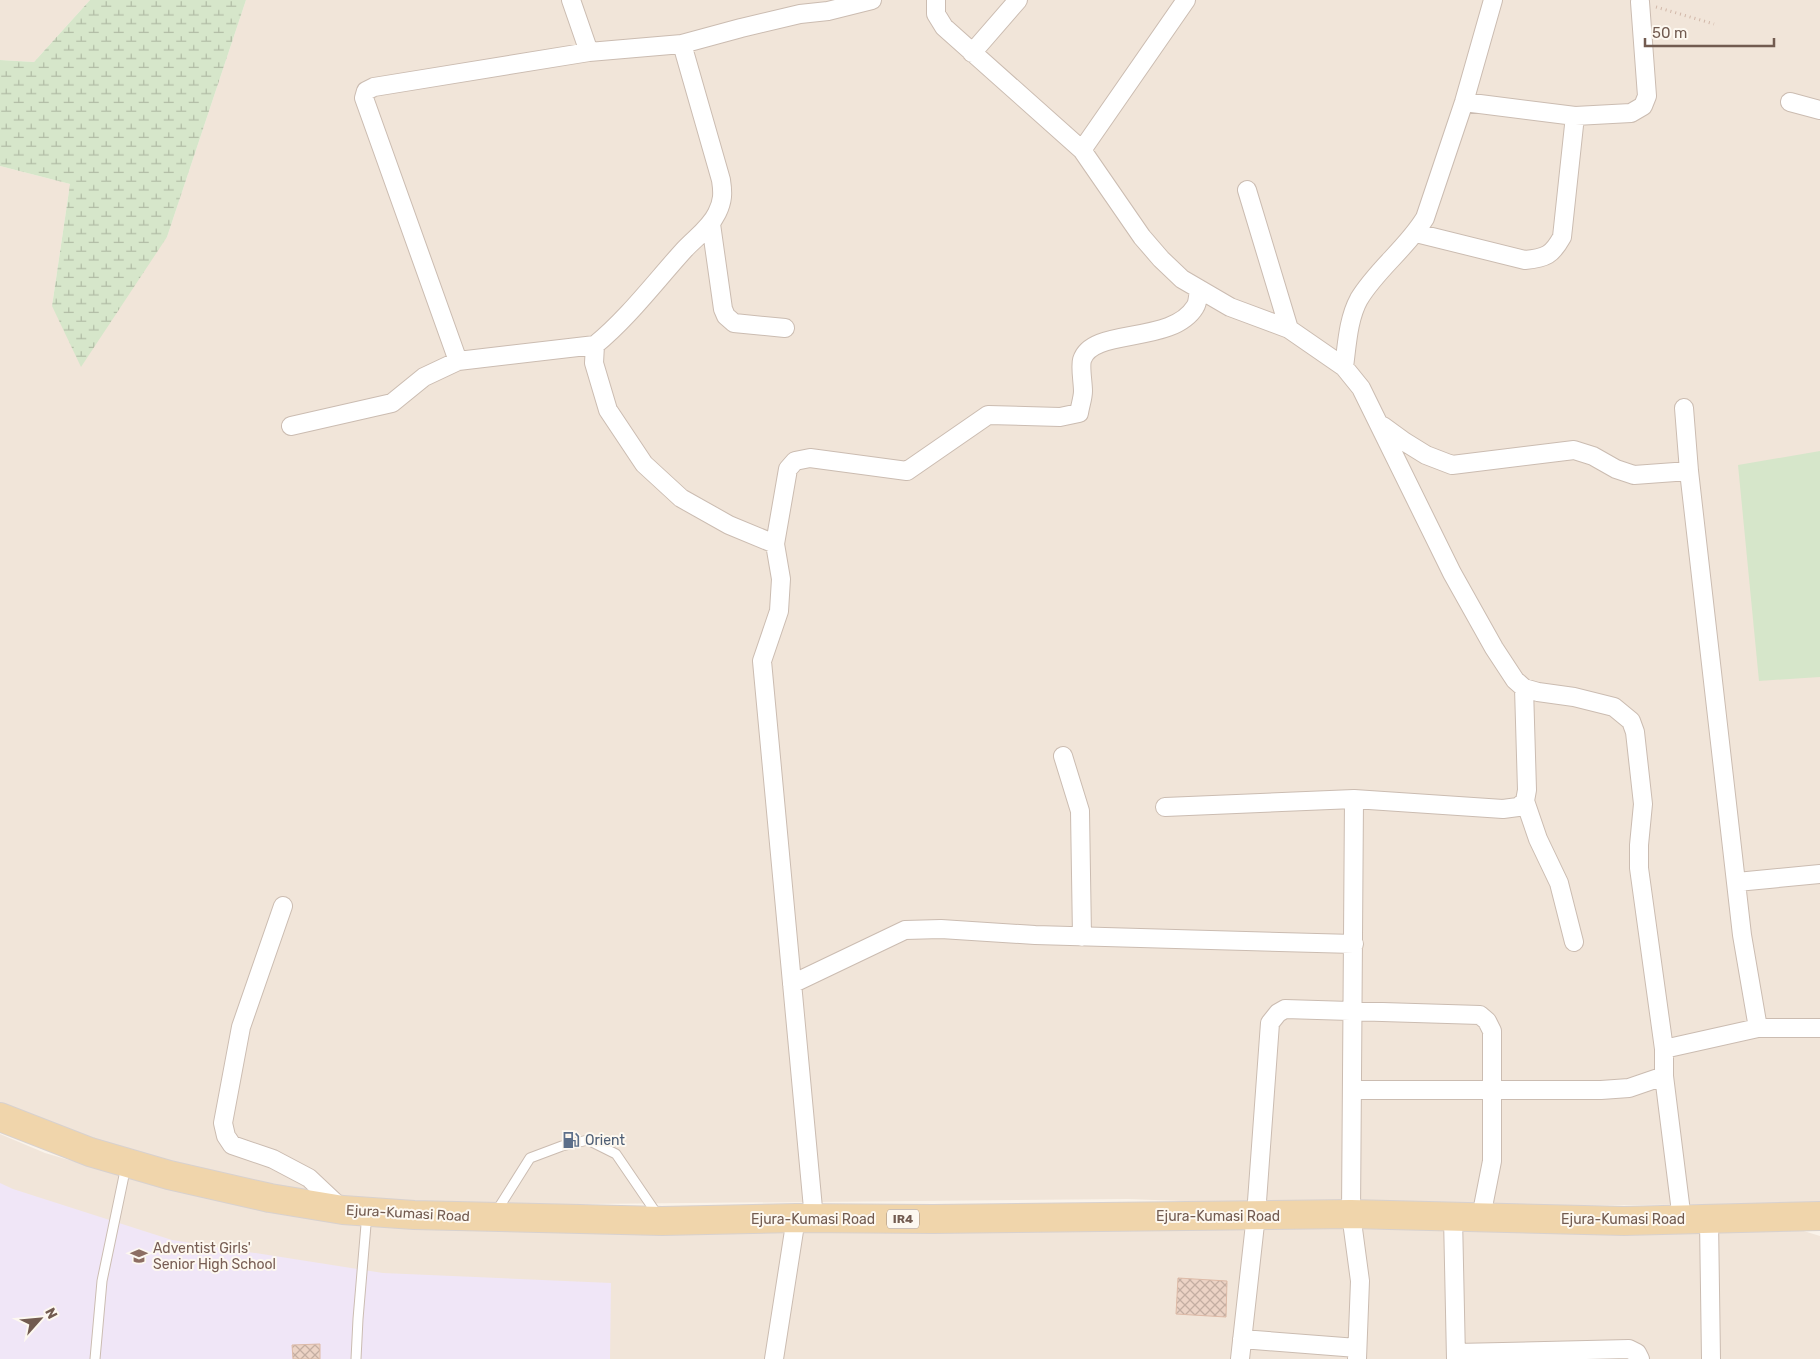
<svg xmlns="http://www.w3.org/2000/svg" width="1820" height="1359" font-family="Rubik,sans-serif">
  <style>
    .residential { fill: #f1e5d9 }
    .education { fill: #f0e6f7 }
    .wetland { fill: url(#wetland-marsh) }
    .pitch { fill: #d6e6ca }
    .building { fill: url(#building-cross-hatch); stroke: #ddbaa7 }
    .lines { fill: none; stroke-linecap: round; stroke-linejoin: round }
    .lane-casing { stroke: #cbbcb1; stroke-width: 11 }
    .street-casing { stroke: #cbbcb1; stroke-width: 20 }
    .primary-casing { stroke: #d8d1ce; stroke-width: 30 }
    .path { stroke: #d1b7a8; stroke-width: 3; stroke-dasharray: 1 4; stroke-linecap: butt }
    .lane { stroke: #fff; stroke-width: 9 }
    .street { stroke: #fff; stroke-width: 18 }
    .primary { stroke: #f0d5ab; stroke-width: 28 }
    .labels { text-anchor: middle; stroke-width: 4; stroke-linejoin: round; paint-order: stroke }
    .shield { fill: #fdf8f0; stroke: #9c8a80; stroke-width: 1 }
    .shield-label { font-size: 12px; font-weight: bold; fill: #725b50 }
    .service-label { font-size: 14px; fill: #4e5e75; stroke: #fdf8f0; text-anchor: start }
    .street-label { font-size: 14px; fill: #725b50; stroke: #fdf8f0 }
    .education-label { font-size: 14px; fill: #785e54; stroke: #fdf8f0; text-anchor: start }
  </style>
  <defs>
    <pattern id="wetland-marsh" width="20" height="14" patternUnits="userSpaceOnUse" patternTransform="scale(1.25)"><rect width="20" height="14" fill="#d6e6ca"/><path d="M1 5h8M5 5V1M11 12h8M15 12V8" fill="none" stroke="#b2bda6"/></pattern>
    <pattern id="building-cross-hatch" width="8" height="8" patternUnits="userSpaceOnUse" patternTransform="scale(1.25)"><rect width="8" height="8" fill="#ecd3c5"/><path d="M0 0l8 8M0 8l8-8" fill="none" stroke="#c4aea2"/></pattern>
  </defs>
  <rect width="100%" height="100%" fill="#faf3ea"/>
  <!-- residential -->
  <path class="residential" d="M0,0H90L34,62L0,60Z
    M246,0H1820V1203L1360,1208L1128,1199L480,1205L316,1195L178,1169L0,1106V166L70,184L52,306L167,237Z
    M0,1134L45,1153L168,1189L312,1217L1784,1225L1820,1236V1359H0Z"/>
  <!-- education -->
  <path class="education" d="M0,1183L13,1189L172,1240L383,1273L611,1283L610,1359H0Z"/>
  <!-- wetland -->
  <path class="wetland" d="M90,0H246L167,237L81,367L52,306L70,184L0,166V60L34,62Z"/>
  <!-- pitch -->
  <path class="pitch" d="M1820,451V677L1759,681L1738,465Z"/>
  <!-- building -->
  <path class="building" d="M1178,1278L1227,1281L1226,1317L1176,1314Z
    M320,1344V1359H293L292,1345Z"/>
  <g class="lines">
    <!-- lane casing -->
    <g class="lane-casing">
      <path id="lane" d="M496,1212L530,1158L562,1146L588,1140L616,1154L659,1217
        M95,1359L102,1281L126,1166
        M356,1359L358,1319L367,1213"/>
    </g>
    <!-- street casing -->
    <g class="street-casing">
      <path id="street" d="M571,0L589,52
        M936,0V14L944,27L1082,150L1142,237L1161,259L1182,279L1230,307L1289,329L1344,367L1361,388L1452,573L1494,648L1515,680L1524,688L1538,692L1574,697L1614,707L1631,721L1635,732L1643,804L1639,845V868L1664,1049V1076L1682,1220
        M972,53L1018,0
        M1464,102L1575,116L1631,113L1643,106L1647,96L1640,2
        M1790,102L1820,110
        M1082,150L1186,0
        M1247,190L1289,329
        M711,224L723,309L726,316L734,323L785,328
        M1416,233L1525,260C1546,258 1552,255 1562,237L1575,116
        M595,345L594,363L608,410L644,464L681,498L729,525L775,544L781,579L779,611L762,661L814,1219
        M458,361L364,98L366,91L374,87L589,52L682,44L741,28L800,14L828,11L872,0
        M1344,367C1347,345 1348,319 1359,299C1377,269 1407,248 1425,218L1464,102L1493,0
        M291,426L392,403L424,377L458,361L595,345C628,318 655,282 684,250C695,238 710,228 717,213C723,201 723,193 721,180L682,44
        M1383,426L1405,442L1426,455L1452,465L1574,450L1593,456L1616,469L1634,475L1689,471
        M775,544L788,469L795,461L810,458L907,471L988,415L1060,417L1079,413C1080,406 1083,398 1083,391C1083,383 1080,367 1082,360C1092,327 1172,345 1195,307C1198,303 1198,295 1199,289
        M1063,756L1080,811L1082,937
        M1354,799L1351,1214L1360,1281L1357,1359
        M1525,801L1538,839L1559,883L1574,942
        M1165,807L1354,799L1503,809L1518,807L1525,801L1527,790L1524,688
        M1737,882L1820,874
        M283,906L241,1027L223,1123L226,1136L232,1145L273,1159L309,1178L343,1210
        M792,984L905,930L941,929L1035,935L1354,944
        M1758,1028H1820
        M1664,1049L1758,1028L1742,935L1689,471L1684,408
        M1352,1090H1601L1629,1088L1664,1076
        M1453,1217L1456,1359
        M1709,1220L1711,1359
        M1242,1339L1357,1348
        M1456,1353L1629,1349L1637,1353L1640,1359
        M774,1359L796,1218
        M1240,1359L1256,1215L1270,1023L1278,1013L1285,1009L1480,1015L1487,1021L1492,1031V1161L1481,1217"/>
    </g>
    <!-- primary casing -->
    <g class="primary-casing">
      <path id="primary" d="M0,1117L90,1152L169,1175L270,1198L343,1210L414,1215L662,1221L796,1218L933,1219L1351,1214L1624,1221L1820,1216"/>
    </g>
    <!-- path -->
    <path class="path" d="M1656,7L1714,24"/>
    <!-- lane -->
    <use href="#lane" class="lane"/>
    <!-- street -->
    <use href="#street" class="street"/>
    <!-- primary -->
    <use href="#primary" class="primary"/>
  </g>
  <!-- icons -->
  <defs>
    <g id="fuel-bare" transform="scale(1.35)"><path d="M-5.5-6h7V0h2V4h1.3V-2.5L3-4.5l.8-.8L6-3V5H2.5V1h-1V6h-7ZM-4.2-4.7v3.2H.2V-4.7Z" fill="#5c6f8a" stroke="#fdf8f0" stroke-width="2.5" paint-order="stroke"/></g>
    <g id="school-bare" transform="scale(1.35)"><path d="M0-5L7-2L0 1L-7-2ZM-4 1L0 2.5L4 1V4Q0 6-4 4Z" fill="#8d6e63" stroke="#fdf8f0" stroke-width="2.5" paint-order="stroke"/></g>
  </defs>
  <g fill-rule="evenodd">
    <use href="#fuel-bare" x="571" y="1140"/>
    <use href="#school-bare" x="139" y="1256"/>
  </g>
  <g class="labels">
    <!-- shield labels -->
    <rect class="shield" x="887" y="1209.5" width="32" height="19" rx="4"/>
    <g class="shield-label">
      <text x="903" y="1223">IR4</text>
    </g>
    <!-- service labels -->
    <g class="service-label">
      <text x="585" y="1145">Orient</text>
    </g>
    <!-- street labels -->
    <g class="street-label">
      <text transform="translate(408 1213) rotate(3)" y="5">Ejura-Kumasi Road</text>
      <text x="1218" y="1221">Ejura-Kumasi Road</text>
      <text x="813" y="1224">Ejura-Kumasi Road</text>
      <text x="1623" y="1224">Ejura-Kumasi Road</text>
    </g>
    <!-- education labels -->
    <g class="education-label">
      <text x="153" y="1253">Adventist Girls'<tspan x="153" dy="16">Senior High School</tspan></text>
    </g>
  </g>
  <!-- north arrow -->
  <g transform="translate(40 1319) rotate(63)" stroke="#fdf8f0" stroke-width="4" paint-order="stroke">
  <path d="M0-4L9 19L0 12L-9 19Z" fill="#725b50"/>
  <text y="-8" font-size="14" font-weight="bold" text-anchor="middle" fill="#725b50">N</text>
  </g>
  <!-- scale -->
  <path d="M1645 38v8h129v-8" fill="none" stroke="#725b50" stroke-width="2.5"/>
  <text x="1652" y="38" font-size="15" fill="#725b50" stroke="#fdf8f0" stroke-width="4" paint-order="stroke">50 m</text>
</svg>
